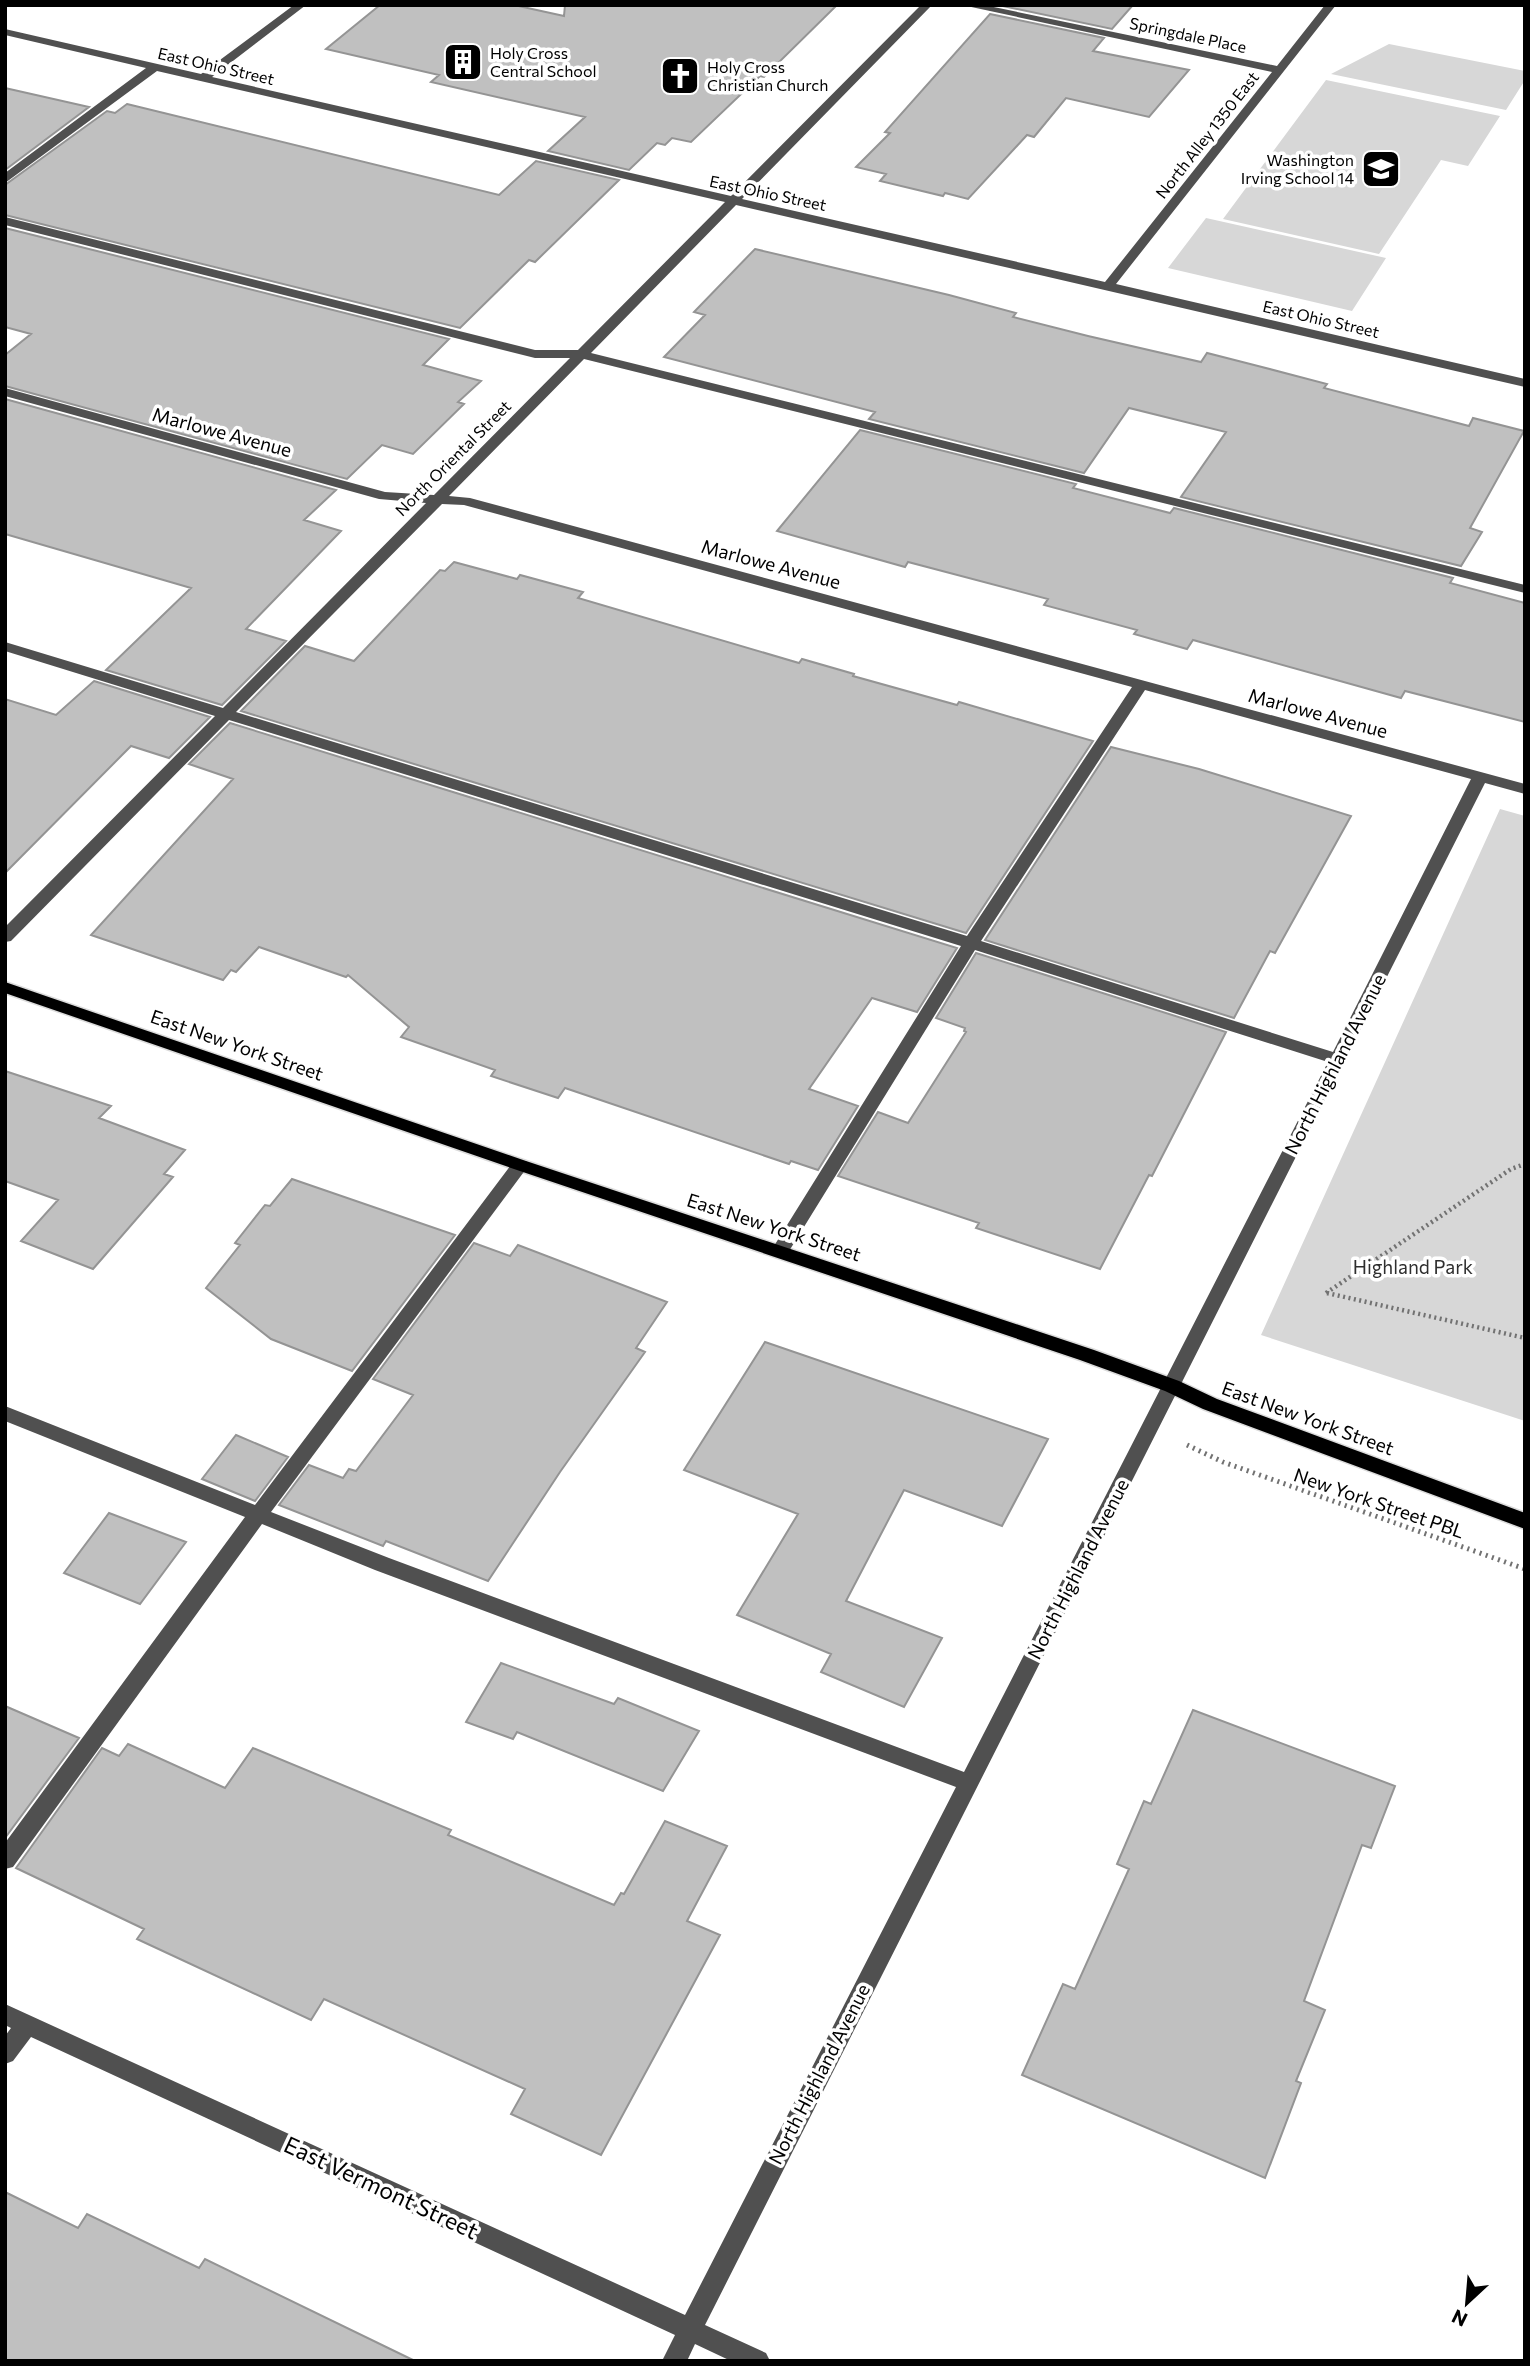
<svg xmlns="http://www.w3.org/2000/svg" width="1530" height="2366" font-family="Commissioner,sans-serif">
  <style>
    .green { fill: #d7d7d7 }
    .building { fill: #c0c0c0; stroke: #949494; stroke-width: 2 }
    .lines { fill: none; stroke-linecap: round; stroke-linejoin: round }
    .major-casing { stroke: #dbdbdb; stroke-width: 3 }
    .path-far1 { stroke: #727272; stroke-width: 4.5; stroke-dasharray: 2 3.5; stroke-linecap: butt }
    .path { stroke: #727272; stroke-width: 5; stroke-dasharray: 2 4.5; stroke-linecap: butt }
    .minor { fill: #505050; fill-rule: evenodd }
    .major { fill: #000; fill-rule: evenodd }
    .labels { text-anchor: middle; stroke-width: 7; stroke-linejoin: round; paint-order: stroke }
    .far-street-label { font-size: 16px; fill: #000; stroke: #fff }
    .far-poi-label { font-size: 16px; fill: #000; stroke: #fff; text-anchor: start }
    .street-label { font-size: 19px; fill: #000; stroke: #fff }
    .park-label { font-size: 19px; fill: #2e2e2e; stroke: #fff }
    .near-street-label { font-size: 23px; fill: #000; stroke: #fff }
  </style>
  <rect width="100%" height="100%" fill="#fff"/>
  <!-- green -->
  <path class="green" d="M1389,44L1525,71V80L1506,110L1331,74Z
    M1326,80L1500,116L1468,166L1441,160L1379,254L1223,219Z
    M1206,218L1386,258L1352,311L1168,268Z
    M1500,809L1525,816V1421L1261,1335Z"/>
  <!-- building -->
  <path class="building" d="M380,5H514L564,16L565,5H837L764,77L760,76L691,142L672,138L665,145L657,143L629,170L548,151L585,117L431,82L439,75L326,49Z
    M998,5H1133L1112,29Z
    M990,14L1104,38L1093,51L1189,70L1149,117L1066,98L1034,137L1027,135L968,199L945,193L943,196L880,181L886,174L856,167L890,133L885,132Z
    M5,88L89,107L5,170Z
    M127,104L499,195L536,161L619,180L535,262L529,260L460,328L5,215V185L107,111L115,113Z
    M5,228L449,339L423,365L481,381L458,402L464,404L413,454L382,445L347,479L5,386V355L31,334L5,327Z
    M755,249L949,295L1016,313L1013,317L1088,336L1201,362L1207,353L1258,366L1327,384L1324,388L1469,426L1473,418L1524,431L1470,528L1482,532L1461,566L1181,497L1226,432L1129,408L1084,473L869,419L875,412L664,357L705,315L694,312Z
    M5,399L336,490L304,520L341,531L246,629L286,641L222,705L106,670L191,588L5,534Z
    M860,430L1076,484L1073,488L1170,513L1174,508L1453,578L1450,583L1525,603V722L1405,691L1401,698L1193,640L1187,649L1134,634L1137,630L1044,605L1048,599L908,562L905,567L777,531Z
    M454,562L517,579L520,575L583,592L578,598L799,663L802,659L854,674L853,676L957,705L959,702L1093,741L966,933L241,711L305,646L354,661L440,570L445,571Z
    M94,681L210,717L169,758L131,746L5,873V699L56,715Z
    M230,723L957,948L917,1012L872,998L809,1089L858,1106L818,1170L791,1161L789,1164L565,1088L558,1098L491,1076L495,1070L401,1037L409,1027L348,975L346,977L259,947L236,972L231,970L223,980L91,935L233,779L189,764Z
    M1111,747L1199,769L1351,816L1275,953L1270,951L1234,1018L985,940Z
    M976,953L1226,1032L1152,1176L1149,1175L1100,1269L976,1228L979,1223L838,1176L878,1112L908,1123L966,1032L964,1031L965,1028L936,1018Z
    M5,1071L111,1106L99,1118L185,1150L164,1174L173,1177L93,1269L21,1241L58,1200L5,1181Z
    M292,1179L455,1235L352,1371L271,1339L206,1288L240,1245L235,1243L265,1205L270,1206Z
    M474,1243L510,1256L518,1245L667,1302L636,1348L645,1352L560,1472L488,1581L386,1541L383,1546L279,1505L309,1465L343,1478L349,1469L356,1471L413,1395L373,1379Z
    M765,1342L1048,1439L1002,1526L904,1490L846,1601L942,1638L904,1707L821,1672L831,1654L737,1615L798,1514L684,1470Z
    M236,1435L288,1457L255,1501L202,1479Z
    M109,1513L186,1542L140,1604L64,1573Z
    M501,1663L614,1704L618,1698L699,1731L663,1791L517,1732L513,1739L466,1722Z
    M5,1706L79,1738L5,1838Z
    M1193,1710L1395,1786L1371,1848L1362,1845L1304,2001L1325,2010L1296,2081L1301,2083L1265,2178L1022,2075L1063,1984L1075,1989L1129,1869L1117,1864L1144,1801L1151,1804Z
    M128,1744L225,1788L253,1748L451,1830L448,1835L614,1905L621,1893L624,1894L665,1821L727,1846L687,1921L720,1935L601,2155L511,2114L525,2089L324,1999L311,2020L137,1939L144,1929L16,1868L102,1748L119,1756Z
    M5,2192L78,2228L87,2214L199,2268L205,2259L415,2361H5Z"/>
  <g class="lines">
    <!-- major casing -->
    <g class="major-casing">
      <path id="major" d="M5,982L526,1161L1094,1350L1179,1381L1217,1399L1525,1513V1529L1203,1409L1165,1391L1080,1360L514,1169L5,993Z"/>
    </g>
    <!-- path-far1 -->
    <path class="path-far1" d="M1326,1293L1511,1169L1525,1164
      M1327,1293L1525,1338"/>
    <!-- path -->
    <path class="path" d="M1187,1445L1223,1462L1525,1569"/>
    <!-- minor -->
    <path class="minor" d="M294,5H306L212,77L731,196L921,5H932L742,199L1105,282L1272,72L962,5H984L1277,66L1325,5H1336L1116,284L1525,379V387L736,205L591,353L1525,585V593L584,359L449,496L470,498L1525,784V794L1485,783L705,2325L766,2353L770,2361H731L695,2344L687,2361H662L675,2335L31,2037L13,2061L5,2064V2036L11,2028L5,2025V2004L685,2315L956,1787L375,1570L262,1524L13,1867L5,1869V1843L245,1517L5,1421V1406L255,1505L514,1161H526L529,1165L526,1169L271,1512L389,1558L964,1772L1328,1062L975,950L786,1256H774L771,1251L774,1246L961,946L229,720L11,941L5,942V927L215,716L5,651V642L223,708L426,503L379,499L5,396V388L385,492L434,495L570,358H535L5,225V217L535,350H578L725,202L157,71L5,183V173L146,68L5,35V29L201,74ZM442,504L464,505L1132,687L967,936L236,712ZM1145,690L1471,779L1333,1052L981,941Z"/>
    <!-- major -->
    <use href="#major" class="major"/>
  </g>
  <!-- icons -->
  <defs>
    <g id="building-square" transform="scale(2.0125)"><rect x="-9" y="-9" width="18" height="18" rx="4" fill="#000" stroke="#fff"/><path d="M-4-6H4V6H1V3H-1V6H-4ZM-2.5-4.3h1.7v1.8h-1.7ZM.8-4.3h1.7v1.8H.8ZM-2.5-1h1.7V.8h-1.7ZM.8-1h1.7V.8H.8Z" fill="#fff"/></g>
    <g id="church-square" transform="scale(2.0125)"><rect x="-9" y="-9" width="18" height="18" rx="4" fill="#000" stroke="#fff"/><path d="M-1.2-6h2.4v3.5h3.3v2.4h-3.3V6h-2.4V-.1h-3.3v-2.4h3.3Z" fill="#fff"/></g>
    <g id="school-square" transform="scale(2.0125)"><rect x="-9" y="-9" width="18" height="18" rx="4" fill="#000" stroke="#fff"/><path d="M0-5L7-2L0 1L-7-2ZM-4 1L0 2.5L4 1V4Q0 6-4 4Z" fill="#fff"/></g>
  </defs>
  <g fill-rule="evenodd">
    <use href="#building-square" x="463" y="62"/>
    <use href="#church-square" x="680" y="76"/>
    <use href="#school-square" x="1381" y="169"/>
  </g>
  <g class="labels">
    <!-- far-street labels -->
    <g class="far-street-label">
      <text transform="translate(1188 35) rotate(12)" y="6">Springdale Place</text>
      <text transform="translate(216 66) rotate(13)" y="6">East Ohio Street</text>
      <text transform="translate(1207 135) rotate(-52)" y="6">North Alley 1350 East</text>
      <text transform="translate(768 193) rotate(12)" y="6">East Ohio Street</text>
      <text transform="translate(1321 319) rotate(13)" y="6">East Ohio Street</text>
      <text transform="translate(453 458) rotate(-45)" y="6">North Oriental Street</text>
    </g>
    <!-- far-poi labels -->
    <g class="far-poi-label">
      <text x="490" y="59">Holy Cross<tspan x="490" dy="18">Central School</tspan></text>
      <text x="707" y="73">Holy Cross<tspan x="707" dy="18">Christian Church</tspan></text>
      <text x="1354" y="166" text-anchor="end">Washington<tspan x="1354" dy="18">Irving School 14</tspan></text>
    </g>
    <!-- street labels -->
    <g class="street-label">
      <text transform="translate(222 432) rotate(15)" y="7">Marlowe Avenue</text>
      <text transform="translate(771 564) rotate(15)" y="7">Marlowe Avenue</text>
      <text transform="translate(1318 713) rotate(15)" y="7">Marlowe Avenue</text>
      <text transform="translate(237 1045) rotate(19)" y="7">East New York Street</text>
      <text transform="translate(1335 1064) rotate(-63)" y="7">North Highland Avenue</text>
      <text transform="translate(774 1227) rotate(18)" y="7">East New York Street</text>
      <text transform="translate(1308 1418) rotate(20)" y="7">East New York Street</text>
      <text transform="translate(1379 1503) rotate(19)" y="7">New York Street PBL</text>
      <text transform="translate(1078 1569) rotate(-63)" y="7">North Highland Avenue</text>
      <text transform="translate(819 2074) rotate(-63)" y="7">North Highland Avenue</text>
    </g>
    <!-- park labels -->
    <g class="park-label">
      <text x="1413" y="1274">Highland Park</text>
    </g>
    <!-- near-street labels -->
    <g class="near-street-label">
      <text transform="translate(381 2188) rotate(25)" y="8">East Vermont Street</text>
    </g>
  </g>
  <!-- border -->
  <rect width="1530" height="2366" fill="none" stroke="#000000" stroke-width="14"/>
  <!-- north arrow -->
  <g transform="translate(1467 2303) rotate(206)" stroke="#ffffff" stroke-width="5" paint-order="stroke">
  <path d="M0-5L12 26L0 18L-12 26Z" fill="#000000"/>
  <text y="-10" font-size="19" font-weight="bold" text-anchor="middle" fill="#000000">N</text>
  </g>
</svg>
